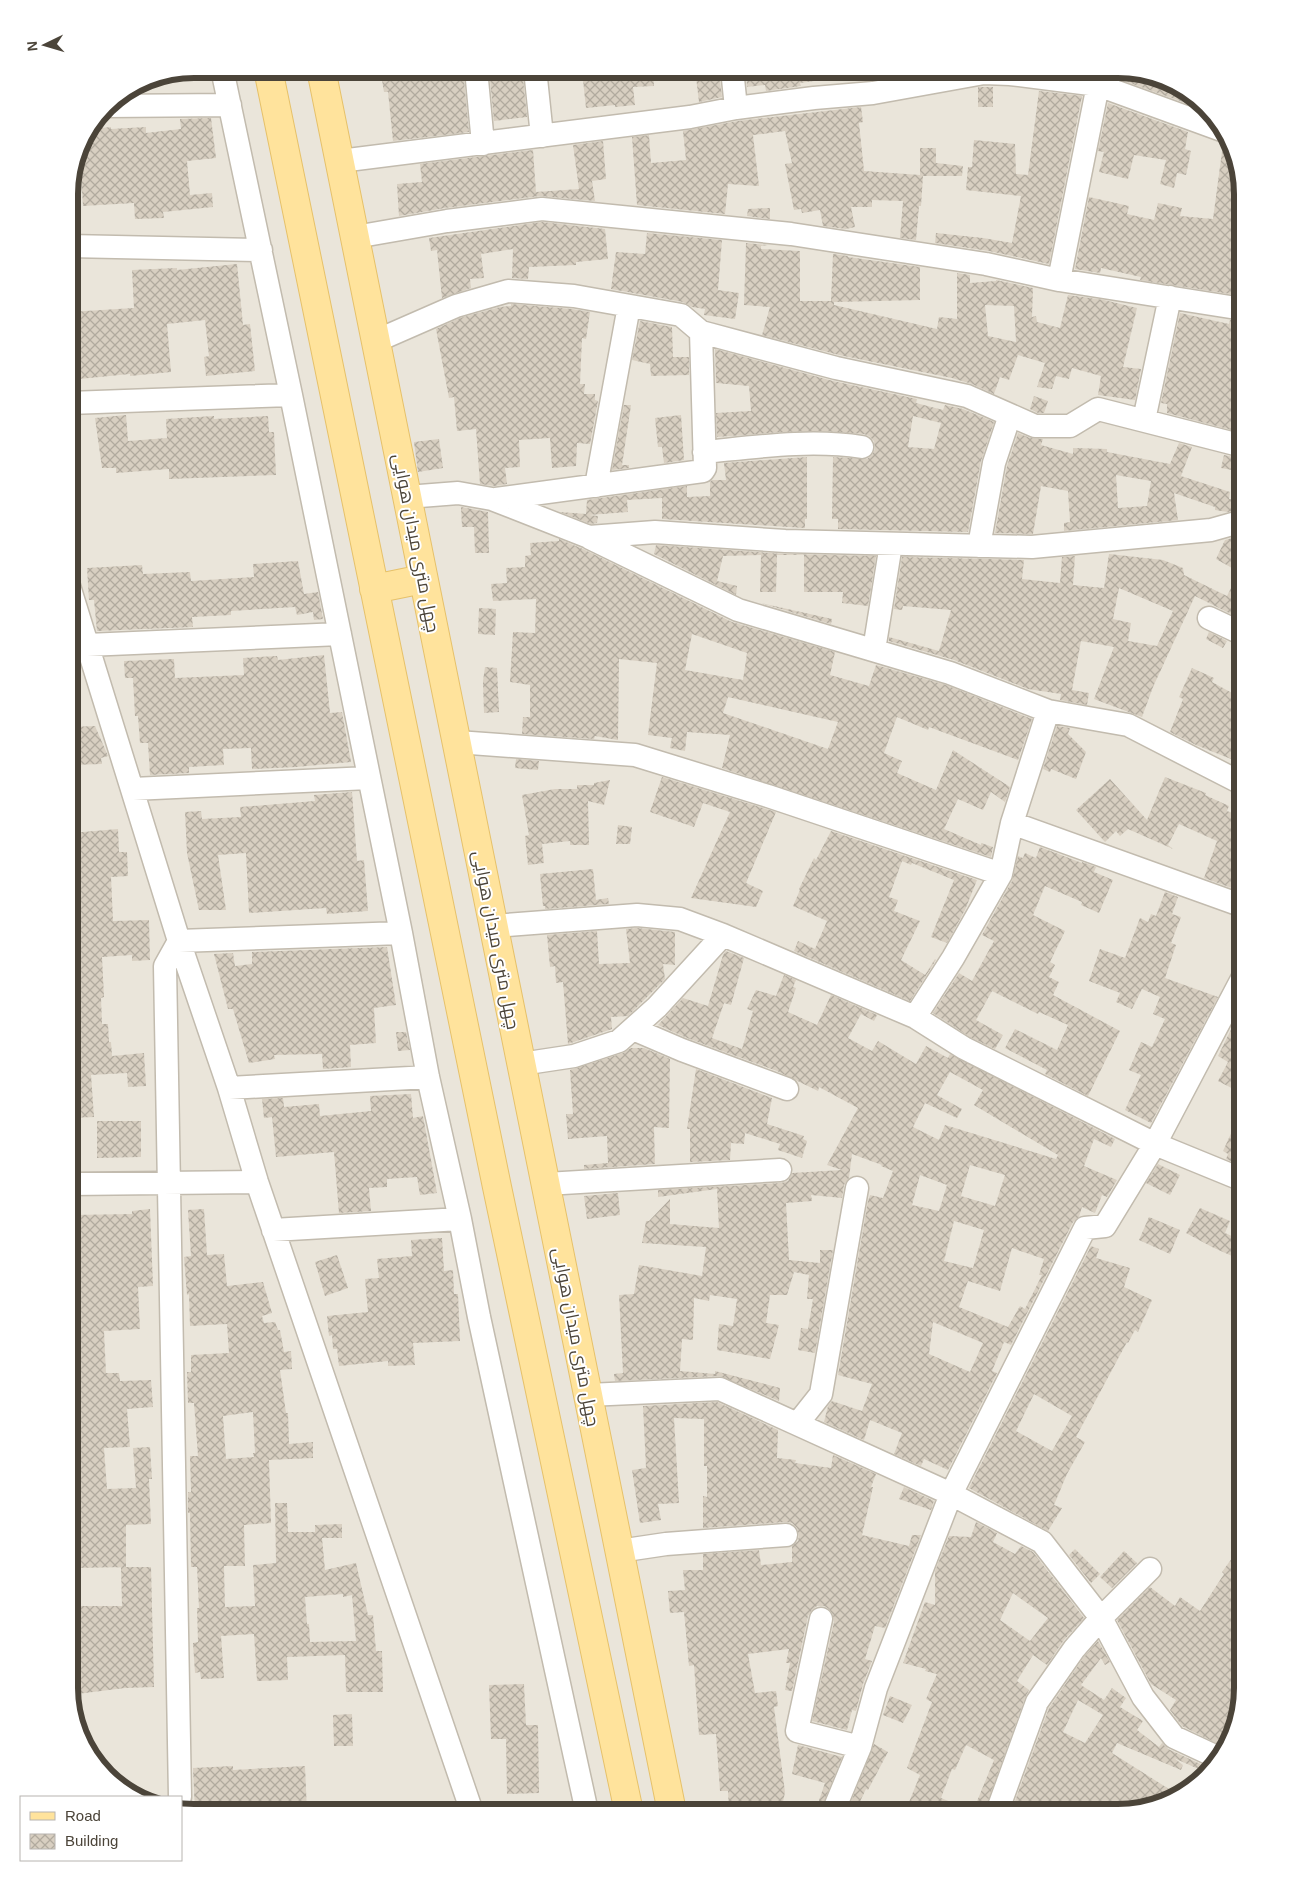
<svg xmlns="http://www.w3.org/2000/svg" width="1312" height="1881" font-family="Arial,Cairo,sans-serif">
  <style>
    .residential { fill: #eae5da }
    .building { fill: url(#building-cross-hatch); fill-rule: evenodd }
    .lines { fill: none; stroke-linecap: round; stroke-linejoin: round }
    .minor-casing { stroke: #c2bbae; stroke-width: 25 }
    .major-casing { stroke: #e6c16a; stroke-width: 30 }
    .minor { stroke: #fff; stroke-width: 22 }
    .major { stroke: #ffe39c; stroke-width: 28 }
    .labels { text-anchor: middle; stroke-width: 4; stroke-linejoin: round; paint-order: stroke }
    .street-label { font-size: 18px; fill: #4b4439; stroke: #fff }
    .rim { fill: none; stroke: #4b4439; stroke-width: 6 }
  </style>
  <defs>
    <pattern id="building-cross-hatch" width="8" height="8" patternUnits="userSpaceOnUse" patternTransform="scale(1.25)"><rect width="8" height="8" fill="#d8cfc1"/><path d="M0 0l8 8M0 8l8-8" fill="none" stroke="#b1aa9e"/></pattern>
  </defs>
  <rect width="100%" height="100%" fill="#f6f3ec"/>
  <!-- residential -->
  <path class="residential" d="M193,69H1127L1188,90L1227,131L1243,193V1688L1226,1750L1181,1796L1119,1812H185L181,1811V1797H137L131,1795L85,1750L69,1688V185L78,145L105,105L146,78Z"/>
  <!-- building -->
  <path class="building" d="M380,69H463L469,132L393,141L388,92H384Z
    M489,69H522L527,117L494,121Z
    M612,69H653L654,86L633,87L635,105L615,107V105L586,108L583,80L613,76Z
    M746,69H842L843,77L800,83L801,86L766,91L765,85L747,87Z
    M1088,69H1127L1188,90L1208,111L1102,73L1088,70Z
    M719,74L722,97L699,102L696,77Z
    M978,87H993V107H978Z
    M1039,91L1082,96L1049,264L989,251L935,243L936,233L983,238L1012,243L1021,196L966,190L968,167H972L974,140L1015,144L1016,174L1028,175Z
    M1108,103L1188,132L1185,149L1191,151L1186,175L1177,173L1174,188L1160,184L1166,160L1134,155L1128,179L1099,172L1104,152L1098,151Z
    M861,107L863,122L859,123L864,171L920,175V148H936V163L963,166L962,176H923L921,206H919L916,240L900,238L903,201L872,200V207H851L855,227L846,229L823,226L820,210L802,213L801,209L794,210L785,164L792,163L785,131L753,135L759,186L728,184L725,214L637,205L632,137L649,135L651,163L686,160L683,131L738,121Z
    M98,117L100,118L101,128L111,127V129L146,127V133L181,129L180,119L211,118L216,158L187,161L190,195L212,193L213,207L163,212L164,218L135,219L134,203L83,206L79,145Z
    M603,141L606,179L592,181L595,201L540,196L445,208L399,216L397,184L422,182L420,164L533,150L536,192L579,189L573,145Z
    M1223,144L1230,145L1243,193V296L1140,280L1141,277L1101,268L1100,273L1075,269L1089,197L1129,206L1127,214L1154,220L1158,203L1182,208L1180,216L1213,219Z
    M770,208V219L747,216L748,209Z
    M542,222L605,229L608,259L576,262V265L529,267L528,279L512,278L513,249L481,254L484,278L470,279L471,288L442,298L437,250L431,251L429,238Z
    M647,233L722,240L718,290L739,293L735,319L704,315L705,309L692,307L683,302L611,289L616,252L645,254Z
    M746,243L768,245L761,246V249L800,251V301H831L833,254L848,256V257L920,267V300L834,302V305L937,329L939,317L957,319V273L970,275V283L996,281V280L1033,288L1032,317L1036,316L1037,322L1060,328L1068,295L1104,300L1137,308L1123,367L1141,369L1135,400L1098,395L1101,376L1072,368L1069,379L1056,376L1052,389L1037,387L1045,363L1018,355L1009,380L1000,377L994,394L972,384L952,378L839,355L762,335L770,307L744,305ZM985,305L1014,306L1016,342L988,336Z
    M237,264L243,325L250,324L255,371L206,376L204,357L209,356L205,320L167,324L171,372L130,376V374L69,380V312L134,308L132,270L177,268V270Z
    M511,304L572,309L590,312L586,339L582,338L580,384H585L584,394H595V400L598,401L590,444L577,443L576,466L552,468L550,438L519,440L520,467L505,468L507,484L494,486L480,484L476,429L457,431L454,397L449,398L436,329L460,318L500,307L511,306Z
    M1180,313L1229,324L1230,320L1243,322V433L1167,413V404L1161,403Z
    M640,321L672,327L673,357H689V375L651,376L650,364L632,360Z
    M715,349L833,381L917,399L916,403L943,410L945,405L963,409L994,422L981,461L968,532L838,529V519H832L833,457L867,459L872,455L875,449L874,441L869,436L864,434L823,431L782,432L717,437L716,413L751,411L749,386L716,383ZM913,416L941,423L934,449L908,447Z
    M1034,396L1048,401L1044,413H1038L1030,409Z
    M624,405H631L622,465H629V468L612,470Z
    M126,415L128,441L167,438L166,419L214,416V419L268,416L269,432H274L276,475L169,479V469L116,473V468H102L95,418Z
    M681,415L684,460L664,463L662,447H658L655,418Z
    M1018,433L1030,438L1043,439L1041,445L1073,454V448L1107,449V452L1170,464L1179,443L1192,447L1181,476L1230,492L1229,499L1243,501V508L1228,512L1215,510V507L1174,493L1178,520L1064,531V523L1070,522L1068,491L1041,486L1033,534L995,533L1007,466ZM1116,475L1151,481L1147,506L1118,508Z
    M439,439L443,468L418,472L414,442Z
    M1224,455L1243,459V472L1221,468Z
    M807,457V519H805V528L662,519V498L627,500L628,512L589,515L598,516L597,523L591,524L560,512L586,514L587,500L687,486V497L710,496V482L712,480H726L724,463Z
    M461,507L488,512L489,553H475L474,527H462Z
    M1243,535V620L1195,596L1153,687L1142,717L1094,699L1114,647L1081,641L1072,690L1089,693L1087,705L1060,700L1061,694L1028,689L954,660L889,641V637L939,651L951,610L903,606L902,610L894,609L902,557L1024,560L1022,579L1060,583L1062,557L1075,556L1073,585L1104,588L1109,554L1163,560L1183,568L1184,575L1227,596L1239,572L1216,559L1225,540ZM1119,588L1173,611L1157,646L1128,641L1131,623L1113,619Z
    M559,539L583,549L732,622L835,652L830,675L869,686L876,665L946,685L1032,719L1018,760L929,727L928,730L897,717L884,753L902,761L897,773L936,790L953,750L1010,787L1005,802L991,792L983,810L958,799L944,829L981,845V843L993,847L991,857L722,768L730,735L687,732L685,751L670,748L672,738L648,735L657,663L619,659L618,740L595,736L594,739L522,734L523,717H530V685L510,682L513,632L535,633L536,599L493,601L491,584L507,583L506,568L525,567V556L531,555L530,543L559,541ZM692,634L747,653L743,680L685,670ZM728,697L838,722L828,749L723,713Z
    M656,545L784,554L876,556L868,606L842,603L843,592H804V555H777L776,592H760L761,555L723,556L717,581L737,586L736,595L654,554Z
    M298,561L304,594L318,592L323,619L314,620L313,612L297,615L295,607L231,611V615L192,617L193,627L97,631L94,600H89L87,568L142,565L143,574L190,572L191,581L254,577L253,564Z
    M761,603L832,619L831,624Z
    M479,608L496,609L495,635L478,634Z
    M1209,632L1227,641L1223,648L1206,639Z
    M324,655L330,713L342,712L351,762L296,767L252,769L251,748L223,749L224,765L189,767V773L150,775L148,743H140L138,716H135L133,678H125L124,661L174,659L175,678L244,675L243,658L277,656L278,660Z
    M485,667L497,668L499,712L484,713L483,681Z
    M1192,668L1214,678L1212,682L1243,699V747L1236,761L1196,745L1170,732L1183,699L1179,697Z
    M95,726L108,756L101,758L102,764L72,765L70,727Z
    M1057,726L1070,728L1068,734L1086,752L1076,779L1051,769L1050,772L1043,769Z
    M516,759L539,761L538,770L515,768Z
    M662,777L776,812L746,883L763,891L756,907L691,898L730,812L703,803L694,827L650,812Z
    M1165,777L1206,793L1205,795L1229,806L1227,811L1243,817V840L1236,858L1243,860V892L1204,878L1217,841L1179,824L1168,845L1173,849L1128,829L1120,836L1116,831L1105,842L1076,810L1110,779L1147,820Z
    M610,780L604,805L588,801L589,845H570V841L542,844L544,863L528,865L525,836L529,835L522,795L555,789H577V785H594V783Z
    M352,792L357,861L364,860L368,911L327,914L326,908L249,913L246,853L218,855L226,910H199L187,853L185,812L201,811L202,819L241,817L240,807L315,801L314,795Z
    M618,825L632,827L630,844H616Z
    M118,829L119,852H127L128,876L111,877L113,921L149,920L150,960L132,961V955L102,957L104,997L101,998L102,1024H108L109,1042H111L112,1056L144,1053L146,1086L128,1087L127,1073L91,1075L94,1117L69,1118V1044H73L72,1008H75L70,884H72L71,833Z
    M831,831L977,880L965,910L947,943L931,937L954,880L912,863L911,865L902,861L889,897L898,900L894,911L920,921L901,960L925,975L935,959L936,960L910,1001L794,951L798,941L815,949L827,921L793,906L800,890L799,889L814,858L816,860Z
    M1040,847L1082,863V862L1096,867L1094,872L1113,880L1099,913L1081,905L1082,902L1045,886L1033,915L1065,931L1050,962L1055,965L1049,977L1059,982L1053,995L1120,1031L1088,1096L1045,1074L1047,1070L1005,1048L1015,1029L1057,1050L1068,1025L1039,1012L1038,1014L992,991L976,1020L1003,1035L995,1049L970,1037L933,1013L959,973L972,981L994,941L982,935L1012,881L1018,856L1023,858L1025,853L1036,858Z
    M593,869L596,900L608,898L609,904L545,909V906H543L540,874Z
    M1165,892L1178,897L1172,914L1181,917L1171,943L1176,945L1165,978L1218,997L1151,1123L1125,1110L1141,1075L1129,1070L1141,1042L1152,1047L1165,1019L1153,1014L1160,997L1142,989L1132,1009L1116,1002L1120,993L1089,981L1100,949L1125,958L1140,918L1148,922L1151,914L1156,916Z
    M637,928L675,932V965L663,964L665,979L628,1016L611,1017L612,1029L568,1044L563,982L556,983L555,966L550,967L547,935L597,931L599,964L630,963L626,929Z
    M387,947L396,1005L374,1008L376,1043L350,1045L351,1067L323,1069L322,1054L274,1055L275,1059L249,1063L233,1009H228L214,954L233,953L235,966L252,964V952Z
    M726,951L744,958L731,1005L724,1003L712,1038L742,1049L753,1011L747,1009L756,990L776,996L784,975L796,980L793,987L796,988L788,1012L817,1025L831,995L877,1015L874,1021L861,1014L848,1038L872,1051L878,1041L916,1064L926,1046L948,1058L950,1054L1115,1139L1111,1147L1094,1139L1084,1166L1117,1180L1107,1197L1102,1195L1095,1213L1082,1207L1079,1217L1073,1222L1011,1345L1004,1342L992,1371L997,1373L948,1470L924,1459L921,1466L894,1454L902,1433L870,1420L864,1440L824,1422L828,1406L832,1401L862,1411L872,1384L838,1375L868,1201L870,1195L883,1198L893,1171L881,1166L882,1165L852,1154L849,1178L844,1185L842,1198L811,1195L812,1201L786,1203L789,1260L820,1263V1250H833L815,1353L798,1350L801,1328L808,1329L813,1299H807L809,1275L794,1272L787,1295H770L766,1323L779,1325L770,1359L717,1350L719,1324L733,1326L737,1299L710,1295L709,1301L694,1298L693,1340L682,1339L680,1371L715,1374V1371L780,1388L779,1401L720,1376L615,1381L614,1374L623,1373L619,1295L634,1294L639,1265L702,1276L706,1247L642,1243L646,1221H649L670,1199V1224L719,1228L717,1189L658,1197V1190L781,1183L788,1181L792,1173L842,1170L827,1165L858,1108L819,1087L818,1091L777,1071L687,1038L658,1025L683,998L708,1006L723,955ZM950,1072L983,1090L974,1105L1058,1155L1056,1159L945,1125L939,1140L913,1127L925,1103L957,1118L962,1109L937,1095ZM970,1165L1005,1175L995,1206L961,1196ZM920,1175L947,1185L939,1211L912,1205ZM954,1221L984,1230L973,1268L944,1261ZM1012,1248L1044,1259L1039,1275H1042L1025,1309L1020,1306L1008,1327L959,1307L968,1281L1000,1291ZM933,1322L983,1343L970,1372L929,1354Z
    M1243,1005V1094L1218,1081L1228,1062L1218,1056Z
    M396,1032H406L410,1050L398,1051Z
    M631,1048H644L670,1059L669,1128L654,1127L655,1164L584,1169V1165L608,1163L607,1136L568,1139L566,1114H573L570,1070L623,1053Z
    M696,1069L772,1098L767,1124L804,1136L803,1139L807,1141L802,1158L778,1150L780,1144L745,1133L744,1144L731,1143L730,1160L690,1162V1129H687Z
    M411,1094L413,1118L423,1116L437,1193L420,1195L417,1177L387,1179V1187L369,1188L371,1211L339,1213L334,1152L276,1157L272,1117L264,1118L262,1099L283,1098L284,1107L319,1104L320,1116L371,1111L370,1096Z
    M1243,1107V1166L1226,1159L1228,1154L1223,1151Z
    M97,1121H141V1157L97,1158Z
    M1158,1164L1180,1175L1170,1195L1146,1183Z
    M618,1193L620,1215L587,1219L584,1196Z
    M1200,1208L1230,1221L1225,1233L1243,1241V1261L1212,1247L1186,1233Z
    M150,1209L153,1286L138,1287L140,1329L104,1331L106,1373H119L120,1381L151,1380L153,1407L127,1409L130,1447L104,1448L107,1489L136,1488L133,1448L150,1447L152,1479H149L151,1524L126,1525V1567L75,1568L74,1531H79L78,1485L69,1486V1446L77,1445L75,1411L70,1412L69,1381V1375L77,1374L69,1258L72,1257V1215L132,1214V1211Z
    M204,1209L207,1255L224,1254L227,1286L263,1282L272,1313L262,1316L264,1323L275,1322L278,1330H280L284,1352L291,1351L292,1369L280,1370L286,1413H288L289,1444L313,1442V1458L269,1460L271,1523L244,1525L245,1566H224L225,1607L255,1606L253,1565L276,1563L275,1503H287L288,1532H315V1525L342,1524V1538H322L325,1570L356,1563L368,1615H373L376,1651H382L383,1692H346L345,1655L287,1657L288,1680L257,1681L254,1634L221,1636L224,1678L201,1679L200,1672L195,1673L193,1643L198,1642L197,1608H199L197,1567H191L190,1513H188V1492H191L190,1456H198L194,1403H188L187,1372H191V1355L229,1353L227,1324L190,1326L189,1294L187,1295L184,1257L191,1256L188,1210ZM253,1412L255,1453H253L254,1457L226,1459L223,1416ZM343,1594V1597L352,1595L356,1641L310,1642L309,1624H307L305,1597Z
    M1149,1217L1180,1230L1170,1254L1139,1240Z
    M442,1238L444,1271L453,1270L454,1294H458L460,1341L413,1343L415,1365L388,1366V1361L339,1366L337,1349H333L332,1335L329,1336L327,1316L368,1312L365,1279L379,1278L377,1259L412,1256L411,1240Z
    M1091,1246L1099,1249L1096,1258L1130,1268L1124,1287L1152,1300L1138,1332L1135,1330L1128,1343L1127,1342L1076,1437L1085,1442L1067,1474L1054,1505L1062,1508L1048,1531L969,1488ZM1034,1394L1072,1416L1052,1451L1016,1431Z
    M337,1255L348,1288L325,1296L315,1262Z
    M717,1402L778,1430L777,1458L796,1460L795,1463L831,1468L833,1455L876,1474L871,1487H873L862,1535L909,1546L912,1535H921L885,1628L875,1626L865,1659L872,1661L863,1684L856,1711L852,1710L847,1730L812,1721L834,1622L833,1615L829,1609L824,1606H817L812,1610L808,1616L792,1691L785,1690L790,1663H786L789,1649L748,1654L755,1693L776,1691L778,1706L774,1707L785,1792L781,1812H729L728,1791H720L716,1734L699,1735L694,1665L689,1666L684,1612L670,1613L668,1591L685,1590L683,1570H703V1554L759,1550L761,1565L792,1562V1546L798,1541L799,1535L797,1528L792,1523L785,1522L703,1528V1496L707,1497V1466H704V1419L674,1418L679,1503L658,1504L661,1520L640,1523L632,1470L646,1468L643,1406Z
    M904,1487L934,1501L931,1510L899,1499Z
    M976,1522L997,1533L993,1542L1015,1554L1021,1546L1033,1552L1084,1618L1064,1640L1047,1665L1033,1655L1017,1681L1029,1690L1025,1698L984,1812H905L920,1775L907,1768L932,1702L926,1699L937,1674L925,1671L926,1669L903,1663L925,1602L935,1605V1571L949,1536L971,1537ZM1013,1593L1048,1618L1030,1641L1000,1620ZM966,1745L994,1760L973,1811L941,1798L952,1769L955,1770Z
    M1075,1549L1100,1574L1091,1583L1069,1555Z
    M1124,1551L1137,1563L1112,1588L1100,1577Z
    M1235,1554L1243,1559V1688L1226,1748L1182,1726L1170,1710L1176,1700L1151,1684L1117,1620L1150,1587L1175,1606L1180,1597L1200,1611L1224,1574L1222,1572Z
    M121,1567H151L154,1687L125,1688L77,1694L74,1643H69V1606H122Z
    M1098,1641L1110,1662L1105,1665L1101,1658L1081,1685L1104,1700L1112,1688L1126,1698L1120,1707L1143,1721L1137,1730L1159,1747L1162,1743L1168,1749L1209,1768L1205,1772L1174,1758L1183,1765L1181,1770L1117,1743L1112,1753L1180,1796L1119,1812H1011L1049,1708L1084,1657ZM1078,1700L1103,1715L1085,1743L1063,1732Z
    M524,1684L526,1725H538L539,1793L507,1794L506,1739H491L489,1685Z
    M890,1696L912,1705L903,1723L883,1715Z
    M352,1714L353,1746H334L333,1715Z
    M874,1744L888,1752L868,1790L866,1789L855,1812H847Z
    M798,1745L842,1757L820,1812H815L825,1783L792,1774Z
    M233,1766V1770L305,1766L307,1812H195L193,1768Z"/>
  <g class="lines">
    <!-- minor casing -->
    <g class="minor-casing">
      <path id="minor" d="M222,69L291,395L401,933L428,1077L460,1219L479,1317L587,1812
        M476,69L483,144
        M535,69L542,136
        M732,69L736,108
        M105,106L230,105
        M340,161L690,117L736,108L814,98L873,93L984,73L1010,74L1098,85L1227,132
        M355,237L447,221L542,209L791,234L986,264L1059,280L1243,309
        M69,246L261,250
        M1059,280L1098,85
        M376,341L456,306L508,291L574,296L681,315L701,332L836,368L967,396L1035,426H1070L1098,409L1243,446
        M69,403L291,395
        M1144,420L1170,297
        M704,452C756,447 810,439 862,447
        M596,486L629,306
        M407,497L458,493L492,499L589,537L655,532L785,541L1032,547L1211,530L1243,521
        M496,499L703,471L705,468L701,332
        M590,538L738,610L950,673L1048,711L1128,725L1243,784
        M979,546L994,463L1010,415
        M69,586L179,941L229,1088L257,1182L472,1812
        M1209,618L1243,634
        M87,645L340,634
        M874,650L891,544
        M457,742L635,755L768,796L1001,874
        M133,789L369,778
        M1012,823L1243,906
        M493,926L637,915L680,919L723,935L915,1017L964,1048L1155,1144L1243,1180
        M915,1017L953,958L1001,874L1012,823L1048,711
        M633,1029L682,1050L787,1089
        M521,1064L574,1056L619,1041L657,1007L723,935
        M229,1088L428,1077
        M69,1184L257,1182
        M546,1184L780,1170
        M273,1230L460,1219
        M588,1395L720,1389L951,1494L1042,1542L1101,1618L1143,1697L1174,1737L1219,1758
        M798,1423L821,1394L857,1188
        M619,1551L666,1544L786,1535
        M821,1619L797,1731L860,1747
        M180,1797L165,966L179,941L401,933
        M833,1812L860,1747L876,1688L951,1494L1085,1228L1105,1226L1155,1144L1243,977
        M997,1812L1037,1702L1074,1649L1101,1618L1150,1569"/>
    </g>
    <!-- major casing -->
    <g class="major-casing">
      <path id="major" d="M268,69L497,1187L629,1812
        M321,69L672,1812
        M374,589L423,579"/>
    </g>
    <!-- minor -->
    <use href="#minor" class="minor"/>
    <!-- major -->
    <use href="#major" class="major"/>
  </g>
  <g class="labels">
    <!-- street labels -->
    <g class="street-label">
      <text transform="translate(416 543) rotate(79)" y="6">چهل متری میدان هوایی</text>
      <text transform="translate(496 940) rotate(79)" y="6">چهل متری میدان هوایی</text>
      <text transform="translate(576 1337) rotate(79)" y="6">چهل متری میدان هوایی</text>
    </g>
  </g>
  <!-- crop -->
  <path d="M0 0H1312V1881H0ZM194 78H1118A116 116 0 0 1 1234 194V1688A116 116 0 0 1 1118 1804H194A116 116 0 0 1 78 1688V194A116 116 0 0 1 194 78Z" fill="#fff" fill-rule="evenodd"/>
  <path class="rim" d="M194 78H1118A116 116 0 0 1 1234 194V1688A116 116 0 0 1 1118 1804H194A116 116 0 0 1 78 1688V194A116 116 0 0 1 194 78Z"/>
  <!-- legend -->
  <rect x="20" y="1796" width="162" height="65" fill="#ffffff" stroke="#b7b4b0"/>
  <rect x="30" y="1812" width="25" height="8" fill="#ffe39c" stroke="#b7b4b0"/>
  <text x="65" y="1821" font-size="15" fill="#4b4439">Road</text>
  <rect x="30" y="1834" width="25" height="15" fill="url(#building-cross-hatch)" stroke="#b7b4b0"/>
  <text x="65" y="1846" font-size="15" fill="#4b4439">Building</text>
  <!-- north arrow -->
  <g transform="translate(45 45) rotate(265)" stroke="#ffffff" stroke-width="4" paint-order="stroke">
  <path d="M0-4L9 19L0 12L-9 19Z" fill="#4b4439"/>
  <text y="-8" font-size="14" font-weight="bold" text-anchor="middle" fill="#4b4439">N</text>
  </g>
</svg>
